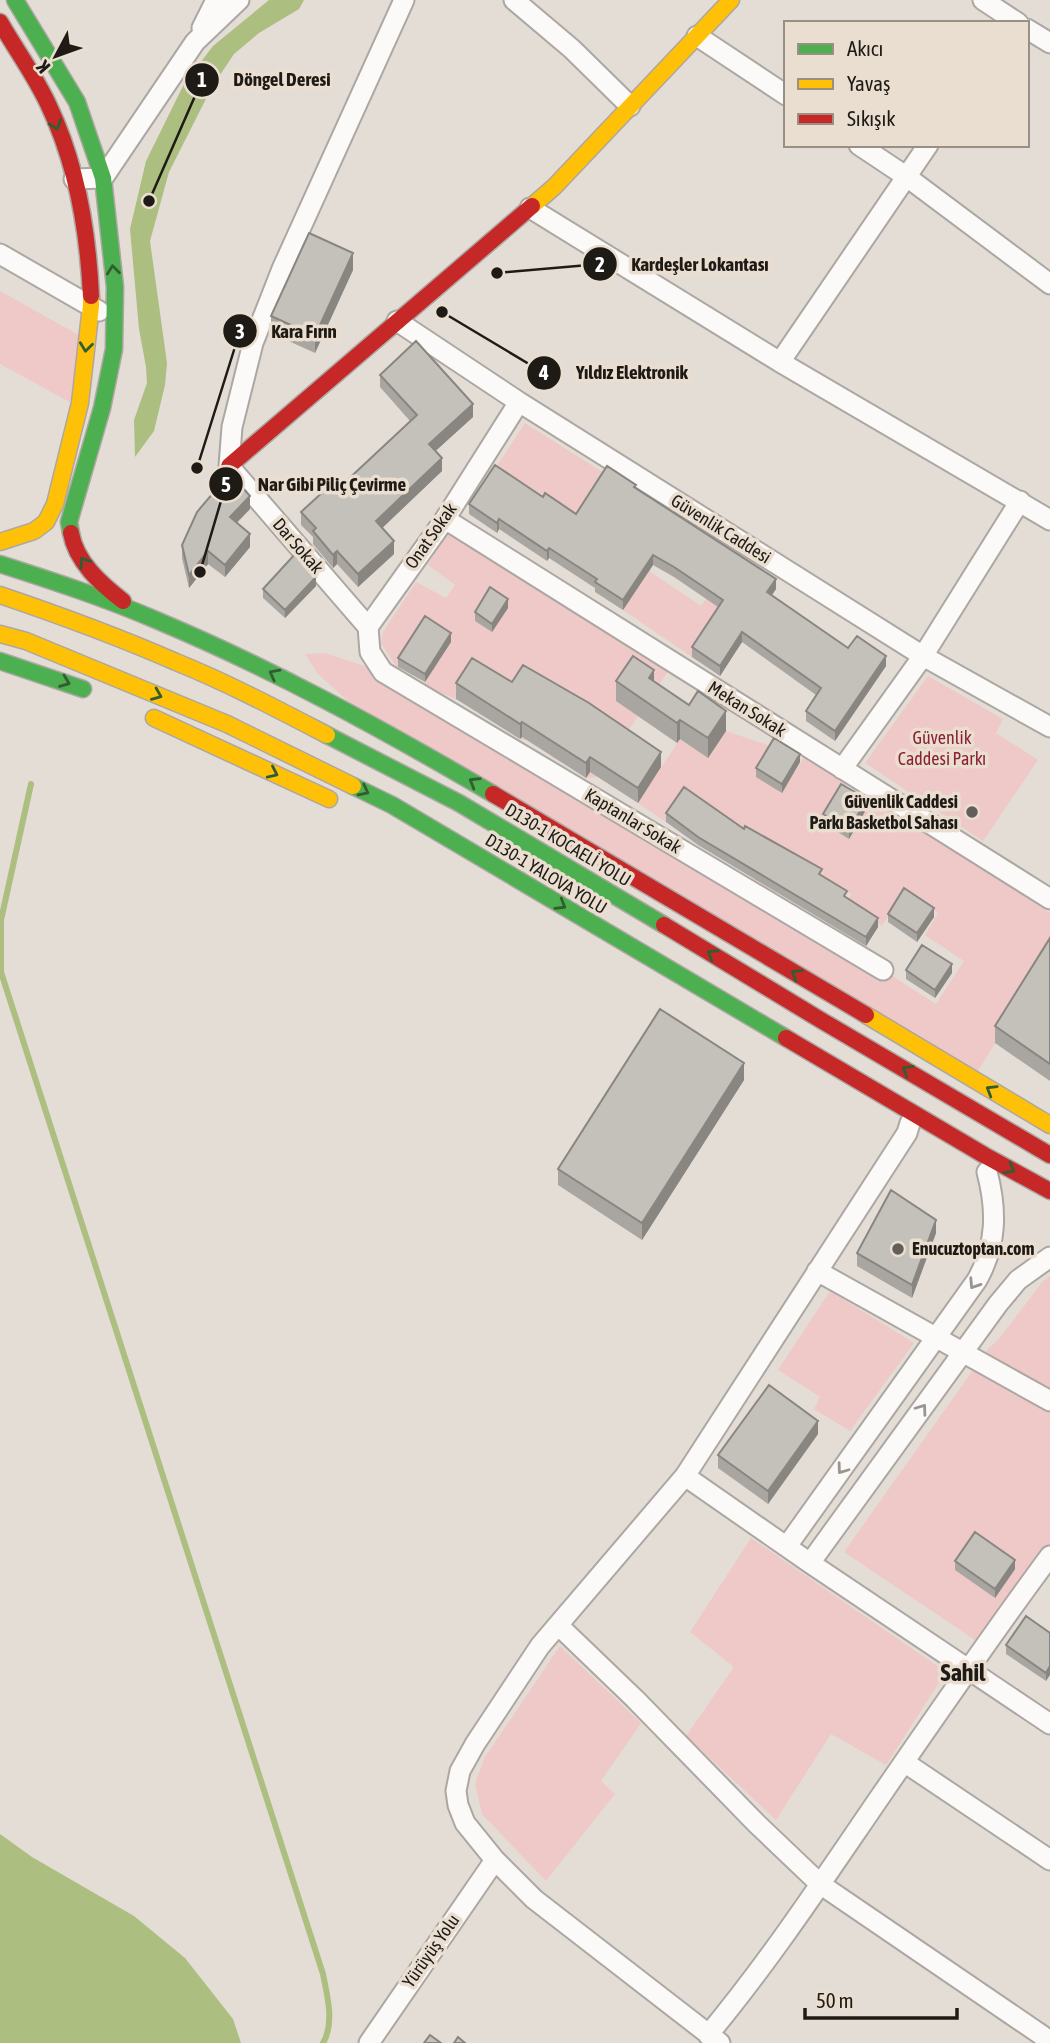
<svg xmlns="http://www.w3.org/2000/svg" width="1050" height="2043" font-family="'Asap Condensed',sans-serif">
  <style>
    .green { fill: #eec9c7 }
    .water { fill: #adbe81 }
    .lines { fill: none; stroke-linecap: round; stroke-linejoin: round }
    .stream { stroke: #adbe81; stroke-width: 6 }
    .street-casing { stroke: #aca7a2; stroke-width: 23 }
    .fast-casing { stroke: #aca7a2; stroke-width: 19 }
    .slow-casing { stroke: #aca7a2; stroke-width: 19 }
    .jam-casing { stroke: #aca7a2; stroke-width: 19 }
    .street { stroke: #fbfaf9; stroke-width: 19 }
    .fast { stroke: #4caf50; stroke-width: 16 }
    .slow { stroke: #ffc107; stroke-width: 16 }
    .jam { stroke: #c62828; stroke-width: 16 }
    .wall { fill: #a9a5a0 }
    .shaded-wall { fill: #898682 }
    .building { fill: #c4c0ba; stroke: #898682; stroke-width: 2 }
    .oneway { stroke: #335d30 }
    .oneway2 { stroke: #989592 }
    .poi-dot { fill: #635e59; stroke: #eaded0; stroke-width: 2.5 }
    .labels { text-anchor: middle; stroke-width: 7; stroke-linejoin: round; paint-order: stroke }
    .street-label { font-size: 18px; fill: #1e1a15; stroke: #eaded0 }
    .park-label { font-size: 18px; fill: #8c2035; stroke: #eaded0 }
    .poi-label { font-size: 18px; font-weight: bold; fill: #1e1a15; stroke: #eaded0; text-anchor: end }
    .district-label { font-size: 24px; font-weight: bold; fill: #1e1a15; stroke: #eaded0 }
    .leader { fill: none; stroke: #1e1a15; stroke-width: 2.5 }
    .callout-dot { fill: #1e1a15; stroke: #eaded0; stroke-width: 2.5 }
    .mark-label { font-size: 21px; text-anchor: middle; font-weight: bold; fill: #fff }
    .callout-label { font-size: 19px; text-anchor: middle; font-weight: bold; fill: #1e1a15; stroke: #eaded0; stroke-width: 7; stroke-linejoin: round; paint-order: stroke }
  </style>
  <rect width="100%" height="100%" fill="#e4ddd6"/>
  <!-- green -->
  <path class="green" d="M0,291L86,339L77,406L0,364Z
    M525,423L604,473L576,516L497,466Z
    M449,528L671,667L597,777L586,778L614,736L560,762L552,757L580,715L555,698L527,740H521L548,697L512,698L472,673L456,699L423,685L451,642L425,625L397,668L381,643L383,632L416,582L446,598L455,585L428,565Z
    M732,559L718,618L692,657L623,610L649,571L701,606Z
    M325,653L383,672L883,970L936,1004L964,961L925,935L938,913L904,892L882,926L846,903L851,894L796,861L776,893L753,881L771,851L683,796L666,822L638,803L680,739L708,758L726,731L774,747L782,793L807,752L849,780L823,823L849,839L867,808L877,798L1050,913V955L976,1074L348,701L318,674L305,654Z
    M928,676L1003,719L996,733L1038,760L983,841L865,763Z
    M1050,1276V1545L978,1642L844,1552L988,1349L999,1339L1043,1281Z
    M830,1291L914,1343L850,1431L814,1409L820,1397L778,1370Z
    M751,1538L946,1672L886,1765L831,1734L776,1820L686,1736L734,1667L690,1632Z
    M560,1646L641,1723L601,1781L615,1794L546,1881L482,1814L475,1784L485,1757Z"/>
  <!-- water -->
  <path class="water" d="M269,0H304L299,9L259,33L234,54L212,87L169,172L150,241L167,363L165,385L154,431L135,457L134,420L147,383L146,367L139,329L130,229L146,161L184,84L213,46Z
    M0,1834L32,1857L134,1916L185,1958L233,2019L241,2043H0Z"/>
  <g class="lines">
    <!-- stream -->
    <path class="stream" d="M31,784L1,920V972L323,1974C327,1995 335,2023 323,2043"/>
    <!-- street casing -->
    <g class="street-casing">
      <path id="street" d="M514,0L572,49L630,106
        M983,0L1018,23
        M202,28L216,0
        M1027,29L1050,43
        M697,36L786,95
        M859,145L907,177L1050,284
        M74,179L103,178L195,42L239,0
        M530,208L780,362L1050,520
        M0,254L99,311
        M397,321L519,402L923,656L1050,727
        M780,362L928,145
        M519,402L445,519L368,627L370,652L383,672L883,970
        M445,519L1050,899
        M368,627L229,466L232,427L253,343L282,269L404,0
        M842,769L923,656L1020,501
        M817,1271L1050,1401
        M685,1476L810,1563L1050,1724
        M787,1546L977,1280C997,1245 997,1210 987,1172
        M810,1563L998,1304L1018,1280L1050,1257
        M558,1625L635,1699L757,1824L820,1884L1043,2036
        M904,1762L1050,1860
        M708,2035C772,1958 825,1877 882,1794C937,1714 992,1634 1050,1556
        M369,2043L495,1860
        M720,2043L534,1899L495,1860L465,1823L458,1805L456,1791L460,1771L475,1744L540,1646L685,1476L907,1133L910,1123"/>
    </g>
    <!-- fast casing -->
    <g class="fast-casing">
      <path id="fast" d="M15,0L77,102L103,178L115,287L114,349L102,408L69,522L71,533
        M0,564C53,581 105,598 156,620C273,669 384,730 493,794
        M0,661L83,689
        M327,735L459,803L664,925
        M353,786L392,805L786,1038"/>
    </g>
    <!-- slow casing -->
    <g class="slow-casing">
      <path id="slow" d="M532,206L554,187L731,0
        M0,542L34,531L46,522L55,504L80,403L91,306V296
        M0,595C59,615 119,637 176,662C228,683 277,709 327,735
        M0,634L26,641L227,724L353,786
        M154,718L329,799
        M866,1015L1050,1125"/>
    </g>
    <!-- jam casing -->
    <g class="jam-casing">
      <path id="jam" d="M0,22C16,50 36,77 49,106C77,165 88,231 91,296
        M229,466L532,206
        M71,533C76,562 101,584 123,601
        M493,794L866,1015
        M664,925L824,1022L1050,1155
        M786,1038L984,1155L1050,1191"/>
    </g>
    <!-- street -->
    <use href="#street" class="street"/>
    <!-- fast -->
    <use href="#fast" class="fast"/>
    <!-- slow -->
    <use href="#slow" class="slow"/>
    <!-- jam -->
    <use href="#jam" class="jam"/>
  </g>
  <!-- wall -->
  <path class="wall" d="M353,270L315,353L271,333V316Z
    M380,375L473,417L435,451L442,471L382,528L394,554L358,587L337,564L333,568L313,544V537L301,525V512L342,485L410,421L380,387Z
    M636,487L776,589L772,595L848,648L886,666L835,741L806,721V711L816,695L742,642L720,676L692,657V647L718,607L674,577L653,565L623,610L595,592V588L549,558L547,561L499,529L497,533L469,514V504L543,497L576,514Z
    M250,509L237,523L250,547L225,577L208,564L189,588L182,558V545Z
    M316,586L285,618L263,598V589Z
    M508,608L492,632L475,621V612Z
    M451,642L425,682L398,667V658Z
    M616,681L726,731L708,758L680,739L677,743L616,701Z
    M512,682L661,767L638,803L590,772L586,778L522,737L520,739L456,699V683Z
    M800,762L782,793L756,777V768Z
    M867,808L849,839L823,823V814Z
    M666,813L744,829L822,876L878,927L866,946L698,845L666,822Z
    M888,914L934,917L917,942L888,922Z
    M1050,938V1081L995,1043V1026Z
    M906,970L952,973L935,998L906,979Z
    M744,1080L642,1240L558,1185V1169Z
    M936,1233L912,1298L857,1266V1253Z
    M818,1434L768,1504L718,1468V1455Z
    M955,1561L1015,1569L995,1598L955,1570Z
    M1050,1633L1046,1681L1006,1654V1645Z"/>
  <!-- shaded-wall -->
  <path class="shaded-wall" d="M353,253V270L315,353V336Z
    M473,404V417L429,457V444Z
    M442,458V471L376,534V521Z
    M250,496V509L230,529V517Z
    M499,519V529L497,533V523Z
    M250,534V547L225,577V565Z
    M394,541V554L358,587V574Z
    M549,548V558L547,561V551Z
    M208,551V564L189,588V575Z
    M337,551V564L333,568V555Z
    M653,555V565L623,610V600Z
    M316,577V586L285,618V610Z
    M776,579V589L767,602V592Z
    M508,599V608L492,632V624Z
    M742,632V642L720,676V666Z
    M451,633V642L425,682V674Z
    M886,656V666L835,741V731Z
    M654,670V690L649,678Z
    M726,711V731L708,758V738Z
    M680,720V739L677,743V723Z
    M522,722V737L520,739V724Z
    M661,752V767L638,803V788Z
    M800,754V762L782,793V784Z
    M590,757V772L586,778V763Z
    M867,799V808L849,839V830Z
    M934,908V917L917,942V933Z
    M878,918V927L866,946V937Z
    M952,964V973L935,998V990Z
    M744,1063V1080L642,1240V1223Z
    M936,1220V1233L912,1298V1285Z
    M818,1421V1434L768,1504V1491Z
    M1015,1560V1569L995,1598V1589Z
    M1050,1666V1675L1046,1681V1673Z"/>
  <!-- building -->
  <path class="building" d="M309,233L353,253L315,336L271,316Z
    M416,341L473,404L429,444L442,458L376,521L394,541L358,574L337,551L333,555L313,531L316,528L301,512L337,479L342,485L417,415L380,375Z
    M495,465L543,497L545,493L576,514L607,466L636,485L634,487L776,579L767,592L848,648L857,636L886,656L835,731L806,711L821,688L742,632L720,666L692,647L723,600L674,567L653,555L623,600L595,582L597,579L549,548L547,551L499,519L497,523L469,504Z
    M230,473L250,496L230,517L250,534L225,565L208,551L189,575L182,545L197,512Z
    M296,553L316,577L285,610L263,589Z
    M490,587L508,599L492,624L475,612Z
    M425,616L451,633L425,674L398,658Z
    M633,656L654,670L649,678L689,705L698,691L726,711L708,738L680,720L677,723L616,681Z
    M472,658L512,682L523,665L589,703L661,752L638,788L590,757L586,763L522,722L520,724L456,683Z
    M774,738L800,754L782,784L756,768Z
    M841,784L867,799L849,830L823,814Z
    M684,787L744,829L745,826L822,869L819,874L847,891L844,896L878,918L866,937L698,837L666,813Z
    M904,888L934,908L917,933L888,914Z
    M1050,938V1064L995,1026Z
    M922,945L952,964L935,990L906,970Z
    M660,1009L744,1063L642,1223L558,1169Z
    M891,1190L936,1220L912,1285L857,1253Z
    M769,1385L818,1421L768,1491L718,1455Z
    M975,1532L1015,1560L995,1589L955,1561Z
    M1026,1616L1050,1633V1666L1046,1673L1006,1645Z
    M430,2035L441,2043H424Z
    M458,2037L465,2043H454Z"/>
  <!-- one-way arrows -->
  <defs><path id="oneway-chevron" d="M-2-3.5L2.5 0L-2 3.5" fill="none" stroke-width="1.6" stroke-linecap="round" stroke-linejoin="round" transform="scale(1.75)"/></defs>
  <g class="oneway">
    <use href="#oneway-chevron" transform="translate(56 125) rotate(69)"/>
    <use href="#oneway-chevron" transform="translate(113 270) rotate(-96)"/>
    <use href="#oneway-chevron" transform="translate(86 347) rotate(97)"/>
    <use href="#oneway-chevron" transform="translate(84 562) rotate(-125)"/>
    <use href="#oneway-chevron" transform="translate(274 674) rotate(-152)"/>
    <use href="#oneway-chevron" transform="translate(65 682) rotate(21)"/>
    <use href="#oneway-chevron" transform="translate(157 695) rotate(22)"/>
    <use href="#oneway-chevron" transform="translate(273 773) rotate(25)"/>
    <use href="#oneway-chevron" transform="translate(474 782) rotate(-149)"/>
    <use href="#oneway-chevron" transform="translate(364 791) rotate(27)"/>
    <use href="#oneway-chevron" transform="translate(561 905) rotate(31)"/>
    <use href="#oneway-chevron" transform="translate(712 954) rotate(-149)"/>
    <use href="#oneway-chevron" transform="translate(796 974) rotate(-149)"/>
    <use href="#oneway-chevron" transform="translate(907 1070) rotate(-150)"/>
    <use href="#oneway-chevron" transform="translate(991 1090) rotate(-149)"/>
    <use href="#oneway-chevron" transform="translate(1010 1169) rotate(29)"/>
  </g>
  <g class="oneway2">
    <use href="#oneway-chevron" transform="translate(974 1284) rotate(123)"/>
    <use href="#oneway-chevron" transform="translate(922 1409) rotate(-54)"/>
    <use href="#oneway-chevron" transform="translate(842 1469) rotate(126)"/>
  </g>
  <!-- markers -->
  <g class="poi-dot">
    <circle cx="972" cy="812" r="7"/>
    <circle cx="898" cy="1249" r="7"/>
  </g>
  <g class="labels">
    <!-- street labels -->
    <g class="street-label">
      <text transform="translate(721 529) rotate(32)" y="6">Güvenlik Caddesi</text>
      <text transform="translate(431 536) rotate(-55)" y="6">Onat Sokak</text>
      <text transform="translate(298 546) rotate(49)" y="6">Dar Sokak</text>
      <text transform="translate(747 709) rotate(32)" y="6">Mekan Sokak</text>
      <text transform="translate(633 821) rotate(31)" y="6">Kaptanlar Sokak</text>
      <text transform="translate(568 845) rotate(31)" y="6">D130-1 KOCAELİ YOLU</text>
      <text transform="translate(546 874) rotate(31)" y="6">D130-1 YALOVA YOLU</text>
      <text transform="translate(431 1951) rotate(-55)" y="6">Yürüyüş Yolu</text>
    </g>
    <!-- park labels -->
    <g class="park-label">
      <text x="942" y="744">Güvenlik<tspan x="942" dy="21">Caddesi Parkı</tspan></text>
    </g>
    <!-- poi labels -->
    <g class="poi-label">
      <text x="958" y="808">Güvenlik Caddesi<tspan x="958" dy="21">Parkı Basketbol Sahası</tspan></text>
      <text x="912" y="1255" text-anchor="start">Enucuztoptan.com</text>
    </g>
    <!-- district labels -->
    <g class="district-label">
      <text x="963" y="1681">Sahil</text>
    </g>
  </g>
  <!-- callouts -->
  <path class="leader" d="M149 201L202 80M497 273L600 264M197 468L240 331M442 312L544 373M200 572L226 484"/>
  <g class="callout-dot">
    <circle cx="149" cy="201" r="7"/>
    <circle cx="497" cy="273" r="7"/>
    <circle cx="197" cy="468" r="7"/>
    <circle cx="442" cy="312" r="7"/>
    <circle cx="200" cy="572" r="7"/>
    <circle cx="202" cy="80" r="18"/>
    <circle cx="600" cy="264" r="18"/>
    <circle cx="240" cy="331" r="18"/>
    <circle cx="544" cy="373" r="18"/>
    <circle cx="226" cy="484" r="18"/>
  </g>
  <g class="mark-label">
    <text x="202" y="87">1</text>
    <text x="600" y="272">2</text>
    <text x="240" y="339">3</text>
    <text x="544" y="380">4</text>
    <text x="226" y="492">5</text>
  </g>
  <g class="callout-label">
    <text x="282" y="86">Döngel Deresi</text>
    <text x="700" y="271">Kardeşler Lokantası</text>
    <text x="304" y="338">Kara Fırın</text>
    <text x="632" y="379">Yıldız Elektronik</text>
    <text x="332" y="491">Nar Gibi Piliç Çevirme</text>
  </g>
  <!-- legend -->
  <rect x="784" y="21" width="245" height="126" fill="#eaded0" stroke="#989085" stroke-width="2"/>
  <rect x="798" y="44" width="35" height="10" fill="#4caf50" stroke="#989085" stroke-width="2"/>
  <text x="847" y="56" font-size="21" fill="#1e1a15">Akıcı</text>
  <rect x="798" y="79" width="35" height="10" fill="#ffc107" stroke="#989085" stroke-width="2"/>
  <text x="847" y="91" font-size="21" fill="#1e1a15">Yavaş</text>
  <rect x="798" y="114" width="35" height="10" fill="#c62828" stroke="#989085" stroke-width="2"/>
  <text x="847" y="126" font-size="21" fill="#1e1a15">Sıkışık</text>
  <!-- north arrow -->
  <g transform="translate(56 56) rotate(229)" stroke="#eaded0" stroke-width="5" paint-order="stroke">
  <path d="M0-5L12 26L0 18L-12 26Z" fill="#1e1a15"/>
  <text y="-10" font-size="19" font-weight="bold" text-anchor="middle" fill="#1e1a15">K</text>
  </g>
  <!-- scale -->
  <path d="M805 2008v10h152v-10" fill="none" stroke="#1e1a15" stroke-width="3.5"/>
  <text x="816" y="2008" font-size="21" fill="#1e1a15" stroke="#eaded0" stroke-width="5" paint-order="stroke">50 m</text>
</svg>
